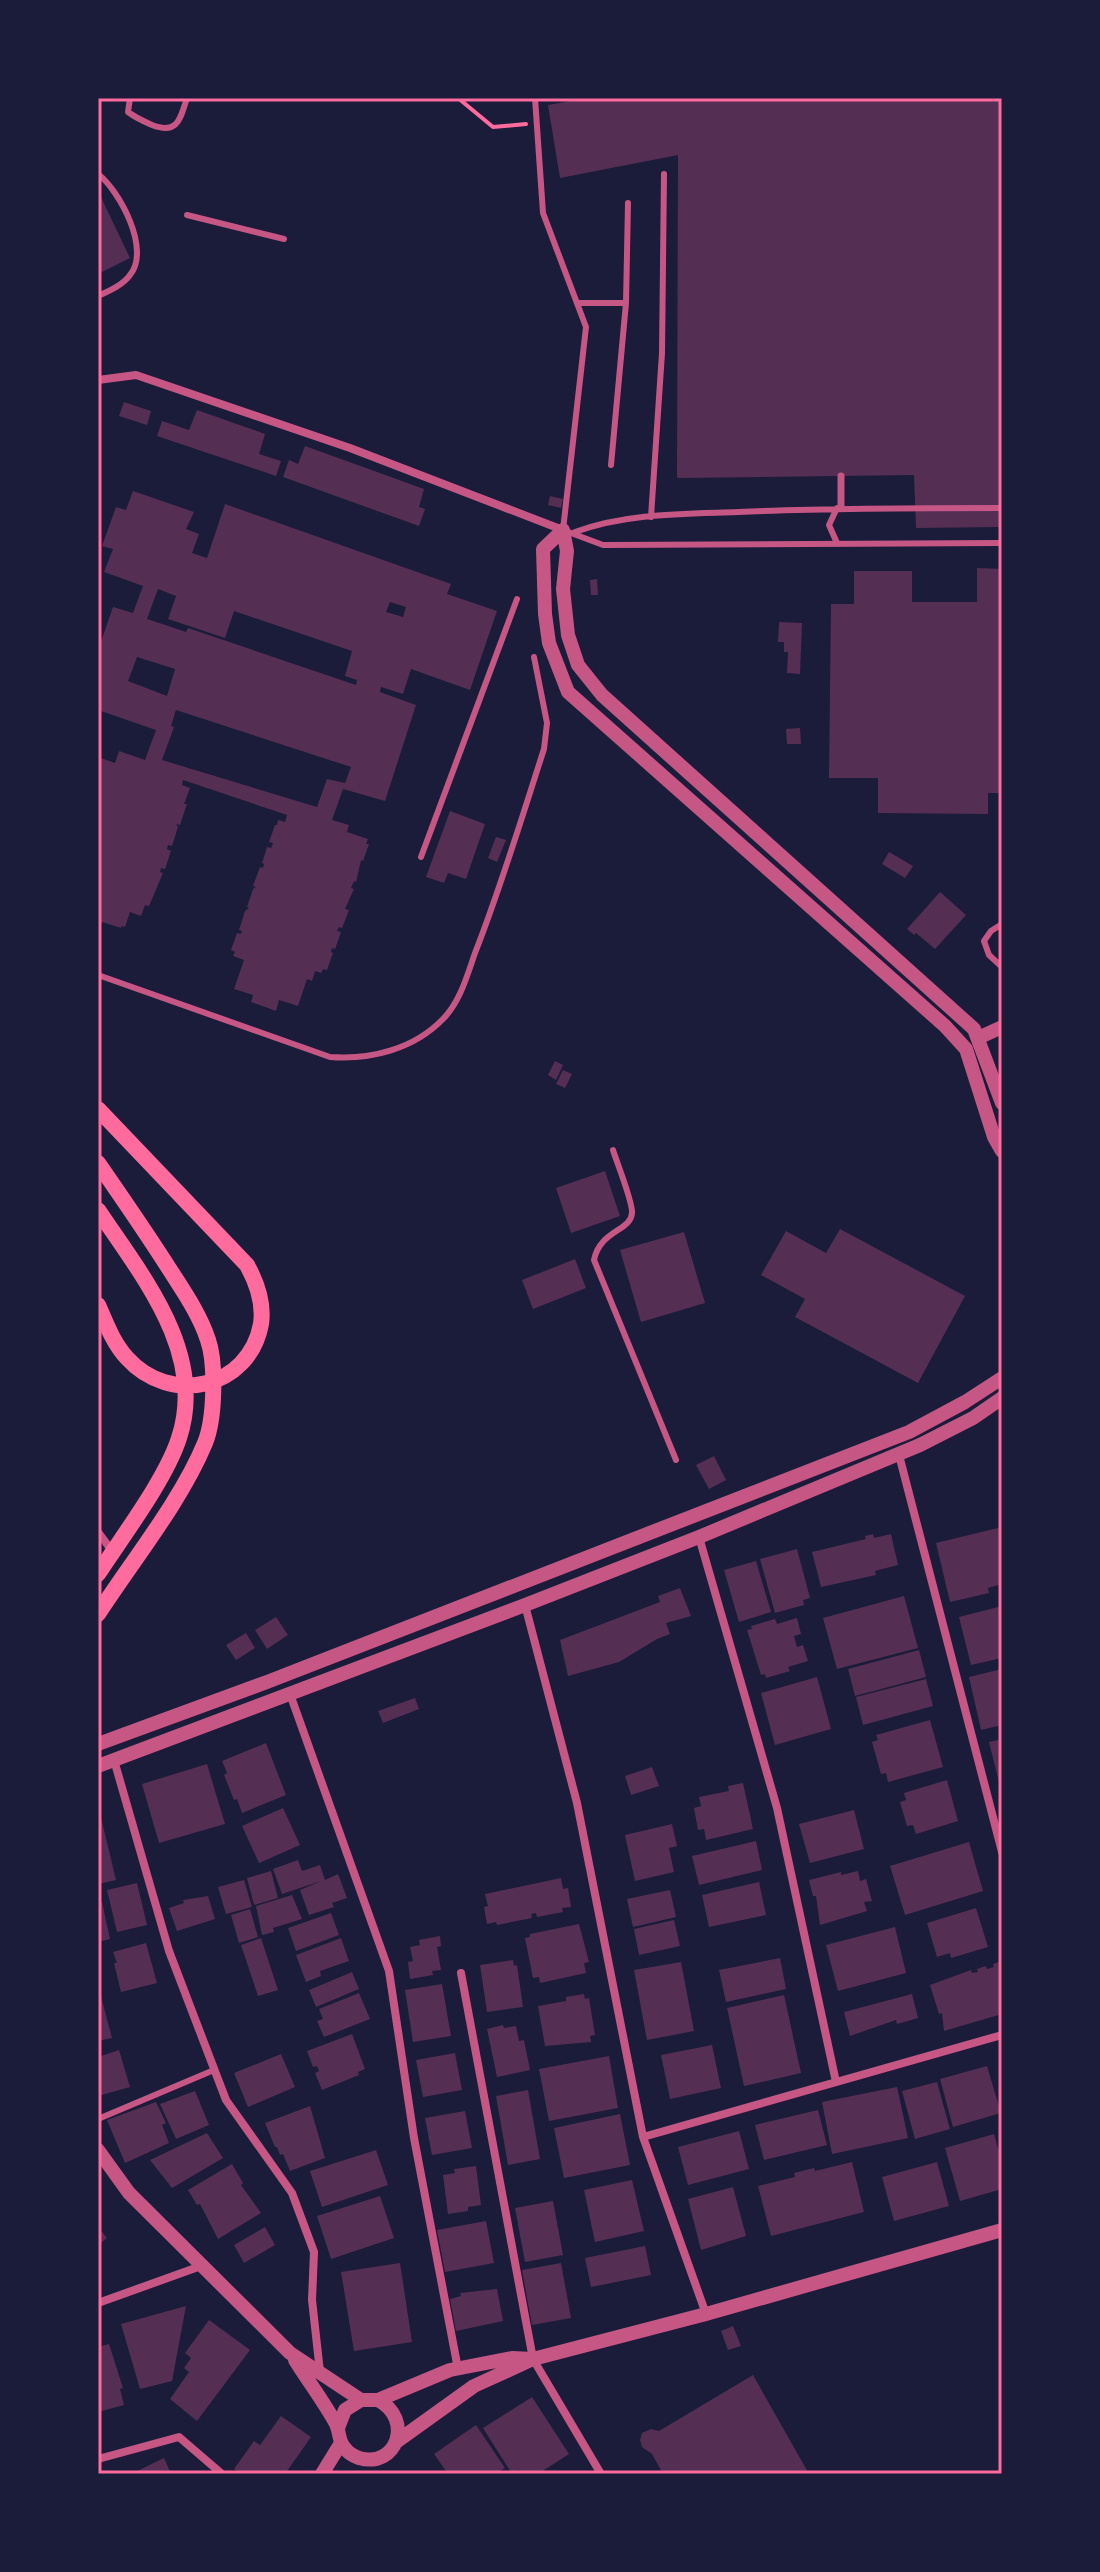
<svg xmlns="http://www.w3.org/2000/svg" width="1100" height="2572" font-family="Signika,sans-serif">
  <style>
    .building { fill: #542f53; fill-rule: evenodd }
    .lines { fill: none; stroke-linecap: round; stroke-linejoin: round }
    .path { stroke: #ff6b9d; stroke-width: 4 }
    .service { stroke: #c65784; stroke-width: 6 }
    .pedestrian { stroke: #c65784; stroke-width: 7 }
    .minor { stroke: #c65784; stroke-width: 8 }
    .tertiary { stroke: #c65784; stroke-width: 14 }
    .secondary { stroke: #ff6b9d; stroke-width: 16 }
    .neatline { fill: none; stroke: #ff6b9d; stroke-width: 3 }
  </style>
  <rect width="100%" height="100%" fill="#1b1b3a"/>
  <!-- building -->
  <path class="building" d="M588,98H1002V527L916,528L914,475L677,478L678,155L560,178L548,105Z
    M98,191L130,258L98,274Z
    M124,402L151,411L147,425L119,416Z
    M197,410L265,434L259,454L281,461L276,476L157,436L162,421L189,430Z
    M305,446L424,489L419,507L425,509L419,526L283,477L289,460L298,464Z
    M133,491L194,512L186,529L199,534L192,553L207,558L225,504L451,584L447,594L497,611L470,690L411,669L403,694L381,687L380,692L416,705L385,801L343,789L332,820L349,825L347,832L368,839L366,844H369L363,861L361,860L356,882L354,881L351,888L354,889L345,909L349,910L342,928L339,927L337,931L341,932L335,949L332,948L331,952L333,953L327,970L323,969L321,973L315,971L312,981L307,979L298,1006L279,1000L276,1011L251,1002L253,995L234,989L244,960L233,956L235,952L231,950L237,933L241,934L242,931L239,930L245,911L249,908L247,907L253,889L256,887L253,886L260,867L263,868L264,864L262,863L267,847L271,848L273,843L269,842L275,825H277L278,820L285,822L287,815L183,780L182,785L190,788L184,804H187L180,825L176,824L178,827L172,846L168,845L167,849L171,851L165,869L161,868L160,872L163,873L149,906L145,905L141,916L130,912L125,927L121,926V928L102,922L98,933V757L115,763L119,751L145,760L156,730L98,710V650L113,607L133,613L143,586L104,572L113,549L102,546L116,507L126,510ZM158,589L176,596L168,619L225,638L234,611L352,651L345,676L357,680L356,685L188,628L186,632L147,619ZM390,602L406,607L403,617L386,612ZM137,657L175,669L167,696L128,681ZM176,710L351,767L345,783L327,779L317,807L162,760L174,727L171,726Z
    M550,496L563,499L561,508L548,505Z
    M977,568L1002,569V793H988V814L878,813V778H829L831,604H854V571H912V602H977Z
    M597,579L598,595H591L590,580Z
    M779,622L802,623L800,674L787,673L788,652H784V642H778Z
    M800,728L801,744H787L786,729Z
    M450,811L485,824L466,879L448,873L444,883L426,877Z
    M496,837L506,840L497,862L488,858Z
    M889,852L913,866L905,878L882,864Z
    M940,892L966,915L935,949L916,933L914,935L907,929Z
    M555,1061L563,1065L556,1080L548,1075Z
    M563,1070L572,1074L565,1088L556,1084Z
    M605,1171L620,1216L571,1233L556,1188Z
    M840,1229L965,1296L918,1383L795,1317L805,1299L761,1275L786,1231L826,1253Z
    M684,1232L705,1303L641,1322L620,1250Z
    M575,1259L586,1288L533,1309L522,1280Z
    M714,1456L726,1480L709,1489L696,1465Z
    M1002,1527V1584L988,1588L989,1593L950,1602L936,1543Z
    M873,1534L874,1538L891,1534L898,1565L875,1571L876,1575L821,1587L812,1552L866,1539L865,1536Z
    M797,1549L810,1598L803,1600L804,1605L775,1613L760,1559Z
    M756,1561L771,1612L739,1622L724,1570Z
    M680,1588L691,1616L666,1623L670,1634L657,1639L619,1662L568,1676L560,1640L660,1602L658,1596Z
    M904,1596L918,1648L837,1669L823,1618Z
    M1002,1606V1658L971,1665L959,1617Z
    M276,1617L288,1635L267,1649L255,1630Z
    M797,1618L801,1634L794,1636L797,1647L803,1645L808,1661L788,1667L790,1671L766,1678L765,1674L761,1675L747,1630L752,1629L751,1626L775,1619L777,1624Z
    M246,1633L255,1648L236,1660L226,1645Z
    M919,1650L926,1677L855,1696L848,1669Z
    M1002,1669V1725L981,1730L969,1677Z
    M817,1677L831,1729L775,1745L761,1693Z
    M926,1679L933,1706L863,1725L856,1697Z
    M415,1698L419,1709L383,1723L378,1711Z
    M930,1720L943,1767L888,1782L886,1773L881,1774L872,1742L878,1740L876,1735Z
    M1002,1739V1789L1001,1790L989,1742Z
    M266,1743L286,1795L242,1813L237,1799L234,1800L224,1775L227,1773L222,1761Z
    M207,1764L225,1824L159,1843L142,1784Z
    M652,1767L659,1786L631,1795L625,1776Z
    M947,1780L958,1821L916,1834L913,1825L907,1826L900,1802L906,1800L904,1793Z
    M743,1783L753,1829L706,1840L704,1829L698,1830L694,1808L701,1806L699,1797L729,1791L728,1786Z
    M98,1805L116,1880L98,1884Z
    M283,1808L300,1845L259,1863L242,1826Z
    M854,1810L864,1849L810,1863L799,1824Z
    M672,1824L677,1846L669,1848L674,1872L635,1881L625,1835Z
    M756,1841L762,1870L699,1885L692,1856Z
    M969,1842L983,1891L905,1915L890,1866Z
    M298,1860L302,1871L320,1865L325,1880L338,1874L347,1898L332,1903L334,1907L309,1915L300,1890L321,1881L282,1894L273,1869Z
    M271,1871L278,1898L254,1905L247,1878Z
    M858,1871L860,1881L866,1879L872,1901L864,1902L867,1911L820,1925L816,1896H813L809,1880L841,1872V1875Z
    M561,1878L563,1889L568,1888L571,1907L562,1908L563,1912L537,1917L536,1913L531,1914L532,1918L497,1925L496,1922L487,1924L484,1907L488,1906L485,1894Z
    M244,1880L252,1907L226,1914L218,1887Z
    M759,1882L766,1915L709,1927L702,1895Z
    M137,1883L147,1925L117,1932L107,1890Z
    M670,1890L676,1917L633,1927L627,1899Z
    M292,1895L302,1919L273,1928L274,1932L262,1935L256,1906Z
    M208,1896L215,1919L177,1931L169,1908L184,1903L183,1900Z
    M102,1902L110,1939L98,1942V1903Z
    M976,1908L988,1947L951,1958L950,1953L937,1957L927,1923Z
    M250,1909L258,1937L239,1943L231,1915Z
    M331,1913L339,1935L296,1951L288,1928Z
    M674,1920L680,1946L639,1955L634,1929Z
    M579,1924L589,1962L584,1963L586,1973L540,1983L539,1977L533,1978L525,1938L530,1937V1934Z
    M895,1927L906,1973L838,1991L826,1945Z
    M440,1936L441,1946L437,1947L441,1970L432,1971L433,1975L410,1979L408,1962L413,1961L410,1947L420,1945L419,1940Z
    M261,1938L278,1990L258,1996L241,1945Z
    M341,1938L349,1961L320,1971L321,1976L306,1982L296,1955Z
    M146,1943L157,1983L121,1992L114,1963H117L113,1952Z
    M780,1958L786,1989L726,2002L719,1970Z
    M513,1960L514,1966L517,1965L523,2007L487,2012L480,1965Z
    M1002,1961V2014L944,2031L942,2013L939,2014L930,1985L971,1970L972,1973L978,1972L977,1969L986,1966L987,1969L994,1967L993,1964Z
    M681,1962L694,2031L647,2040L634,1970Z
    M352,1972L359,1989L316,2007L309,1990Z
    M442,1984L451,2036L413,2042L405,1990Z
    M98,1985L112,2038L98,2041Z
    M359,1993L370,2019L324,2037L317,2021L323,2019L319,2009Z
    M584,1994L585,1999L589,1998L595,2035L590,2036L591,2042L545,2046L538,2006L566,2001V1997Z
    M912,1994L918,2018L897,2024L896,2020L850,2036L844,2012Z
    M784,1995L801,2073L744,2086L727,2008Z
    M503,2025L504,2028L516,2026L519,2041L524,2040L530,2070L497,2077L487,2029Z
    M352,2034L365,2069L358,2072L359,2075L322,2090L315,2073L319,2071L317,2066L313,2067L307,2051Z
    M712,2045L721,2088L670,2099L661,2055Z
    M119,2050L130,2087L98,2096V2057Z
    M455,2053L462,2090L423,2097L416,2060Z
    M281,2054L295,2087L248,2107L234,2073Z
    M609,2056L618,2108L549,2121L539,2069Z
    M987,2066L1001,2113L953,2127L940,2079Z
    M937,2082L950,2129L915,2139L902,2091Z
    M897,2087L908,2138L832,2154L822,2102Z
    M528,2090L540,2159L508,2165L496,2096Z
    M195,2091L209,2125L176,2139L160,2104Z
    M156,2102L166,2123L162,2125L169,2143L125,2163L107,2120Z
    M310,2106L325,2158L290,2171L283,2154L280,2155L277,2147H275L265,2123Z
    M818,2110L827,2145L764,2160L755,2125Z
    M465,2111L472,2148L432,2155L425,2118Z
    M620,2114L630,2165L564,2178L554,2128Z
    M739,2131L749,2169L688,2185L678,2147Z
    M207,2133L223,2158L172,2188L150,2160Z
    M994,2134L1002,2162V2189L960,2201L945,2148Z
    M376,2150L388,2185L322,2207L310,2171Z
    M852,2162L864,2212L771,2236L758,2186L795,2177L794,2173L814,2168L815,2171Z
    M937,2162L949,2206L894,2221L882,2177Z
    M232,2164L243,2183L241,2185L261,2213L218,2239L200,2204L197,2205L188,2190Z
    M476,2166L481,2205L468,2207V2211L448,2214L443,2175L455,2173L454,2169Z
    M632,2180L644,2231L595,2242L584,2190Z
    M733,2187L746,2236L701,2250L688,2199Z
    M380,2196L394,2238L331,2259L317,2216Z
    M553,2201L563,2255L525,2262L515,2208Z
    M486,2221L494,2263L445,2272L437,2230Z
    M98,2227L107,2238L98,2245Z
    M265,2227L275,2245L244,2263L234,2245Z
    M645,2246L651,2275L591,2287L585,2258Z
    M400,2263L412,2342L354,2351L341,2272Z
    M561,2263L571,2318L532,2325L522,2270Z
    M497,2289L503,2321L456,2331L450,2299L461,2296L460,2293Z
    M186,2306L172,2381L140,2389L121,2324Z
    M209,2320L250,2350L197,2421L170,2399L189,2372L184,2368L191,2358L185,2353Z
    M733,2326L741,2346L728,2350L721,2331Z
    M109,2344L123,2388L120,2389L124,2405L98,2412V2347Z
    M753,2375L809,2474H663L652,2454L642,2447L640,2440L642,2433L651,2429L659,2431Z
    M532,2397L569,2454L538,2474H521L519,2470L512,2474L483,2428Z
    M281,2416L311,2437L285,2474H241L234,2469L254,2441L260,2445Z
    M476,2425L505,2468L495,2474H448L434,2454Z
    M164,2458L171,2474H131Z"/>
  <g class="lines">
    <!-- path -->
    <path class="path" d="M458,98L493,127L526,124"/>
    <!-- service -->
    <path class="service" d="M130,98L128,112C136,118 143,121 152,125C178,135 180,119 187,98
      M535,98L543,213L586,327L563,530L603,545L1002,543
      M98,174C120,191 151,250 130,275C123,285 109,291 98,296
      M187,215L284,239
      M577,303H626
      M611,465L626,303L628,203
      M837,508L829,525L837,543
      M651,517L662,353L664,174
      M575,532C626,513 684,514 738,512C826,508 914,508 1002,508
      M421,857L517,599
      M1002,924L991,931L984,941L989,955L1002,967
      M98,975L330,1057C371,1060 414,1049 443,1019C460,1002 467,976 475,953C501,887 522,817 544,749L547,723L534,657
      M613,1150C617,1163 633,1202 632,1213C631,1231 600,1230 594,1260L676,1460
      M98,2119L214,2070"/>
    <!-- pedestrian -->
    <path class="pedestrian" d="M841,476V508"/>
    <!-- minor -->
    <path class="minor" d="M98,380L136,375L350,448L563,530
      M899,1455L1002,1852
      M98,1532L112,1551
      M699,1537L777,1808L836,2082
      M525,1605L577,1803L643,2137L706,2314
      M290,1694L389,1971L414,2138L458,2369
      M114,1760L169,1951L226,2100L292,2193L314,2252L312,2300L320,2372
      M461,1973L533,2359L601,2474
      M643,2137L1002,2035
      M98,2303L201,2266
      M98,2459L179,2437L222,2474"/>
    <!-- tertiary -->
    <path class="tertiary" d="M563,530L543,549L545,614L549,643L568,692L945,1026L966,1049L994,1137L1002,1151
      M563,530L567,551L563,589L568,635L578,665L602,695L974,1029L1002,1103
      M978,1038L1002,1027
      M98,1744L267,1682L909,1432L965,1402L1002,1378
      M98,1766L525,1605L699,1537L920,1445L973,1418L1002,1398
      M98,2150L129,2193L290,2353L361,2400
      M295,2360C308,2381 324,2402 336,2424C340,2432 338,2440 344,2447C348,2453 353,2456 359,2458C397,2469 414,2419 378,2400
      M338,2428L345,2410L361,2400H378L450,2370L512,2358L533,2359
      M396,2442L474,2386L533,2359L706,2314L1002,2230
      M322,2474L341,2443"/>
    <!-- secondary -->
    <path class="secondary" d="M98,1109L247,1265C257,1283 264,1303 261,1324C249,1389 170,1406 127,1358C113,1343 106,1323 98,1305
      M98,1163C123,1199 147,1234 170,1270C184,1292 200,1315 208,1340C216,1363 215,1419 205,1443C181,1501 133,1560 98,1614
      M98,1210C142,1276 207,1353 179,1438C166,1479 122,1537 98,1574"/>
  </g>
  <!-- border -->
  <rect width="1100" height="2572" fill="none" stroke="#1b1b3a" stroke-width="200"/>
  <rect x="100" y="100" width="900" height="2372" class="neatline"/>
</svg>
